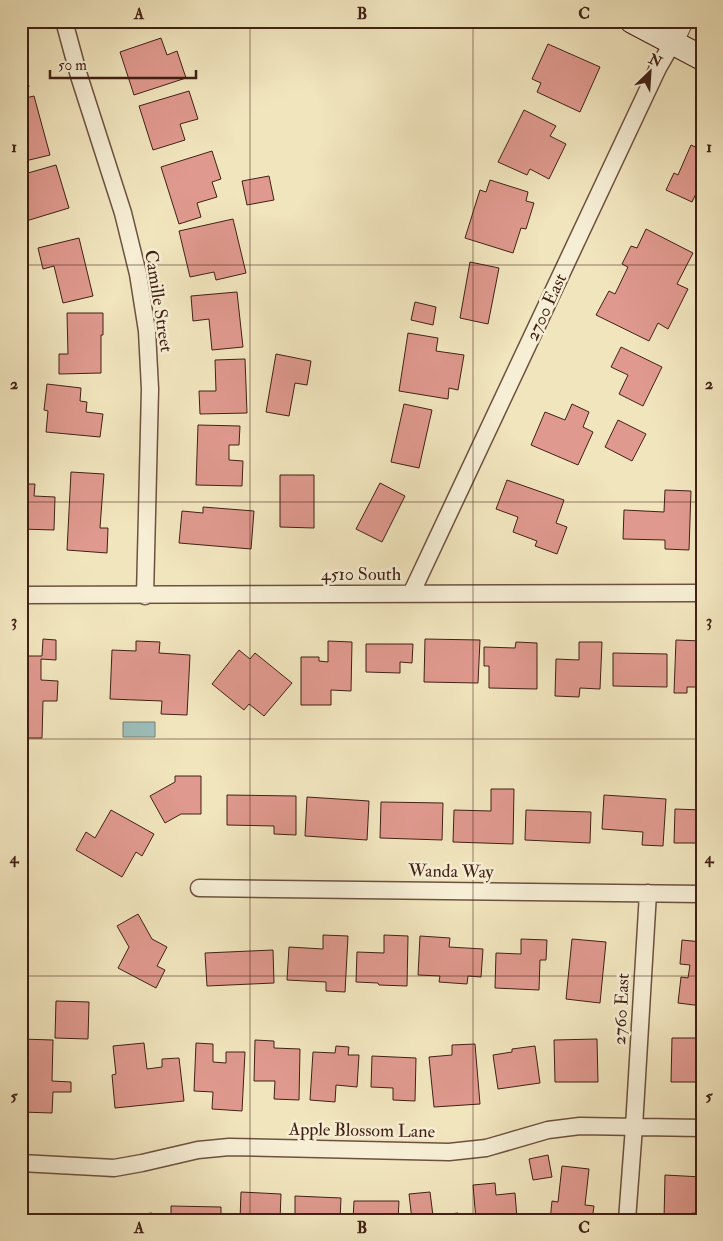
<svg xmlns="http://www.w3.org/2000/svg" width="723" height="1241" font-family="'IM FELL Double Pica',serif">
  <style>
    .water { fill: #9cbdb9; stroke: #787f77 }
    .building { fill: #df998e; stroke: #412115 }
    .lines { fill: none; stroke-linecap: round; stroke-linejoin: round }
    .minor-casing { stroke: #6d523f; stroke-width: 19 }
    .tertiary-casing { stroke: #6d523f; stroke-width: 22 }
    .secondary-casing { stroke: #412115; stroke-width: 26 }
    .minor { stroke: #f6eed5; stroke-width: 16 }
    .tertiary { stroke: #f6eed5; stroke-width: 20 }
    .secondary { stroke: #f6eed5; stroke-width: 24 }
    .grid { fill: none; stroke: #412115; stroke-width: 1; stroke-opacity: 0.55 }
    .labels { text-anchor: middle; stroke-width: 5; stroke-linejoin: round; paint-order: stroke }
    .street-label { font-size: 18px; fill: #412115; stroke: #f6eed5 }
    .neatline { fill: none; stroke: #412115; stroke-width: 2 }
    .grid-label { font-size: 16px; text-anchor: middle; font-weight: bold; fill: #412115 }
  </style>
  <rect width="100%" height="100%" fill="#f1e5be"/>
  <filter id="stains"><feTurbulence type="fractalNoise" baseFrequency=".004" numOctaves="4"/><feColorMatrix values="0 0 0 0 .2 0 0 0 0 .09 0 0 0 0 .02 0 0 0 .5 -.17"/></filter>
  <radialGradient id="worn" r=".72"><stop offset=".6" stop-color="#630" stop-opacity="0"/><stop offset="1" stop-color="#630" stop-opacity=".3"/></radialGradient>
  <!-- water -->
  <path class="water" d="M123,722H155V737H123Z"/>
  <!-- building -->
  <path class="building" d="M161,38L167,55L177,51L186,78L134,95L120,52Z
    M548,44L600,67L580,112L537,92L541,83L532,79Z
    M21,52L29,87L21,89Z
    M189,91L198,119L180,124L185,140L153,150L139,106Z
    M34,96L50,155L21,162V99Z
    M524,110L556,126L550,136L566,144L549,179L530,169L527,175L498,162Z
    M691,145L702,150V181L692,202L666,190L674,173L678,175Z
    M212,151L221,179L212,182L217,197L197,203L201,217L179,224L161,167Z
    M56,165L69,208L26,221L21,204V175Z
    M269,176L274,200L247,205L242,181Z
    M490,180L528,192L526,201L534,203L526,229L521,228L513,253L465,238L480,190L486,192Z
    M233,219L246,273L216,280L214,272L190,277L179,231Z
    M646,229L693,253L677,284L688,289L668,329L658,323L649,341L596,315L609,291L615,294L628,267L622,264L631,246L637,248Z
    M79,238L93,296L63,303L54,266L43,269L38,248Z
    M470,262L499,268L488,324L460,318Z
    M237,292L243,347L212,350L209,319L193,321L191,296Z
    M415,302L436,307L433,325L411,320Z
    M67,313H103V335H101V373L59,374V354H68Z
    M408,333L438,338L436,351L464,355L458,390L449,388L448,399L399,391Z
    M621,347L662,367L643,406L619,394L628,375L611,367Z
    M276,354L311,361L307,385L295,383L289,416L266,412Z
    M245,359L247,413L200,414L199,391H216L215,360Z
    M47,384L81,388L80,401L87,402L86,412L103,414L100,437L46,432L48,411L44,410Z
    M404,404L432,410L419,468L391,462Z
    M572,404L589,412L583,427L593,432L578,465L531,445L545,412L565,420Z
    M618,420L646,434L632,461L605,447Z
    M198,425L240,426L239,445H229V460L243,461L242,486L196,485Z
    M21,466H28L27,484H35L34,496L55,497L54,530L21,529Z
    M71,472L104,474L100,528H108L107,553L67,550Z
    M280,475H314V528L280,527Z
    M507,480L564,500L556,523L567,527L557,554L535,546L537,541L513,532L518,517L496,509Z
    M380,483L405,496L382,542L356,529Z
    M665,490L691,491L689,550L665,549V540L623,539L624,510L664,512Z
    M203,507L254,511L251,549L179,543L182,511L203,513Z
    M43,639L56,640V660L41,659V680L58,681L57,701H43L42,738H26L27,720H21V656H42Z
    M425,639L480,640L478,683L424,682Z
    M676,640L702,641V687H687V693H674Z
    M136,641L160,642L159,653L190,655L187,715L161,714L162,701L110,699L112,650L136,651Z
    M328,641L352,642L351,691L331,690V705H301V657H319V661L328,662Z
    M516,642L537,643V689L489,688V666H484V647L515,648Z
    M579,642H602L600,689L580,688L579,697L555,696L556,659L579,660Z
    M366,644H413L412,663L400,662V673L366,672Z
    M239,650L250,659L255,653L292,683L264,716L249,704L244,710L212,684Z
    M613,653L667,654V687L613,686Z
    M175,776H201V814H181L165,823L150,796L175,782Z
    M491,789H514L513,844L453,842L454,810L491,811Z
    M227,795L296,796V835L274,834V826L227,825Z
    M604,795L666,799L663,846L642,845L643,832L602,829Z
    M307,797L369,801L367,840L305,836Z
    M381,802L443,803L442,840L380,838Z
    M675,809L702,810V843H674Z
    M111,810L154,834L142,856L136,852L122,877L76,850L86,832L95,838Z
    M526,810L591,812L590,843L525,840Z
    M138,914L152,939L167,947L157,966L165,970L156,988L118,968L129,947L117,926Z
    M323,935L348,936L345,992L326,991V982L287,980L289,947L323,949Z
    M384,935L408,936L407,986L379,985L378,983L356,982L357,952L384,953Z
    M420,936L450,938L449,947L483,949L481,977L468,976L467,984L439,982L440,976L418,975Z
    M521,939L547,940L546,960H540L539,990L495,988L496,953L521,954Z
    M572,939L606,942L600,1003L566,999Z
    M682,940L702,942V1006L678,1003L681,977L688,978L690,965L680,964Z
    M21,941H26V967H21Z
    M273,950L274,983L207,986L205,953Z
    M56,1001L89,1002L88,1039L55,1038Z
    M672,1038H698V1082H671Z
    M21,1039L53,1040L52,1081L71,1082V1092H53L52,1113L21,1112Z
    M597,1039L598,1082H555L554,1040Z
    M255,1040L274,1041V1048L300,1049L299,1100L274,1099L275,1081H254Z
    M144,1043L147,1069L162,1067V1059L179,1058L184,1101L115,1108L112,1075L116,1074L113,1046Z
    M196,1043L213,1044V1062L226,1063V1052H245L242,1111L212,1109L213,1092L194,1091Z
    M475,1044L480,1104L434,1107L429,1057L452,1055V1045Z
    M336,1046L349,1047L348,1055H359L357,1087L336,1085L335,1102L310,1100L313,1052L335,1053Z
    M535,1046L540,1083L498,1089L493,1055L512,1052V1049Z
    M372,1056L416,1058L415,1101L393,1100V1088L371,1087Z
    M548,1155L552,1177L533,1180L529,1159Z
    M562,1166L589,1169L585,1205L594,1206L592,1220H550L552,1201L558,1202Z
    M665,1175L702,1177V1214L692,1213L691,1220H664Z
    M495,1183L496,1195L515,1193L517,1218L502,1220H476L473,1185Z
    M241,1192L281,1194L280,1220H240Z
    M430,1192L433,1216L458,1213L459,1220H412L409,1194Z
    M295,1196L341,1198L340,1220H295Z
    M354,1201H399L398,1220H353Z
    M171,1206L221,1207V1220H171Z
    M152,1213L153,1220H108V1218Z
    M68,1214L90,1215V1220H68Z"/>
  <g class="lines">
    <!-- minor casing -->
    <g class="minor-casing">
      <path id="minor" d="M64,21L79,76L123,213L138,274L147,331L150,389L145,596
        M411,594L658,68L673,42
        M21,595L702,593
        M199,888L702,894
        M21,1163L114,1168L142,1163L198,1150L229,1147L449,1152L486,1148L548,1130L580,1126L702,1128
        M627,1220L634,1127L648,893"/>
    </g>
    <!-- tertiary casing -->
    <g class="tertiary-casing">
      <path id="tertiary" d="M673,42L683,21"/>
    </g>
    <!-- secondary casing -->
    <g class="secondary-casing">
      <path id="secondary" d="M632,21L702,58"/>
    </g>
    <!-- minor -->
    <use href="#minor" class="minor"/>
    <!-- tertiary -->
    <use href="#tertiary" class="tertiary"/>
    <!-- secondary -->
    <use href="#secondary" class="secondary"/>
  </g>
  <!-- grid -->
  <path class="grid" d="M250,21V1220M473,21V1220M21,265H702M21,502H702M21,739H702M21,976H702"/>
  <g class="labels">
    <!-- street labels -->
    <g class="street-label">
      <text transform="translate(159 301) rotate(81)" y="6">Camille Street</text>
      <text transform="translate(546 307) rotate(-65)" y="6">2700 East</text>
      <text x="361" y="580">4510 South</text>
      <text transform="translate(451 871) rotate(1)" y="6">Wanda Way</text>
      <text transform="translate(621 1009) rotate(-87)" y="6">2760 East</text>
      <text transform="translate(362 1130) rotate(1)" y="6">Apple Blossom Lane</text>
    </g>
  </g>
  <!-- margin -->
  <rect width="723" height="1241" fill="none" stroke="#f1e5be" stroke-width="55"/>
  <!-- north arrow -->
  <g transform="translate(650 72) rotate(25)" stroke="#f6eed5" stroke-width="4" paint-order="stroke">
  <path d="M0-4L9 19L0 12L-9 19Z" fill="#412115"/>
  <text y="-8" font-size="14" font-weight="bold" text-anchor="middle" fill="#412115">N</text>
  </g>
  <!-- scale -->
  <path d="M50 70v8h146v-8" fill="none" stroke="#412115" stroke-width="2.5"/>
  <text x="58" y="70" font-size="15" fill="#412115" stroke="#f6eed5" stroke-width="4" paint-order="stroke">50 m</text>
  <rect x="28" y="28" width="668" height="1186" class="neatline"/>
  <g class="grid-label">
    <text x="139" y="19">A</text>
    <text x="362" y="19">B</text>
    <text x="584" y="19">C</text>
    <text x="14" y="152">1</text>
    <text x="709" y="152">1</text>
    <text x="14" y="389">2</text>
    <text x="709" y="389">2</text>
    <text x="14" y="626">3</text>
    <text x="709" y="626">3</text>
    <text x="14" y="863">4</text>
    <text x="709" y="863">4</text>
    <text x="14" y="1101">5</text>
    <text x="709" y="1101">5</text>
    <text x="139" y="1233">A</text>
    <text x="362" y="1233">B</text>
    <text x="584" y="1233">C</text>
  </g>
  <rect width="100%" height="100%" filter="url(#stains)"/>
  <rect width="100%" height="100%" fill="url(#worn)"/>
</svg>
